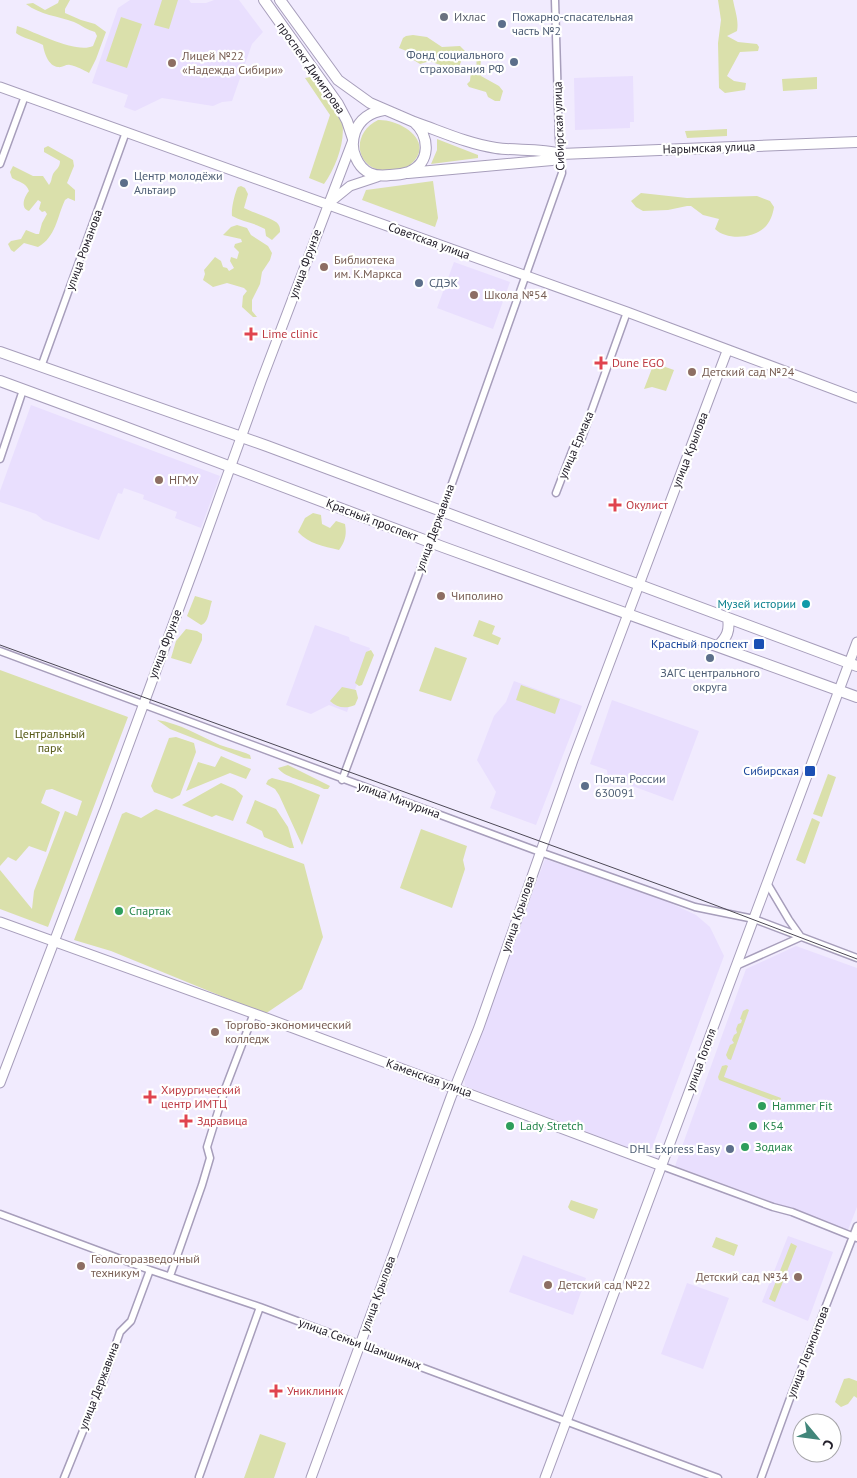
<svg xmlns="http://www.w3.org/2000/svg" width="857" height="1478" font-family="'PT Sans',sans-serif">
  <style>
    .built { fill: #e9dffe }
    .green { fill: #dae0ab }
    .lines { fill: none; stroke-linecap: round; stroke-linejoin: round }
    .street-casing { stroke: #a79ebb; stroke-width: 9 }
    .secondary-casing { stroke: #a79ebb; stroke-width: 11 }
    .primary-casing { stroke: #a79ebb; stroke-width: 12 }
    .street { stroke: #fff; stroke-width: 6 }
    .secondary { stroke: #fff; stroke-width: 9 }
    .primary { stroke: #fff; stroke-width: 10 }
    .tram { stroke: #4c4855; stroke-width: 1 }
    .worship-dot { fill: #6b7280; stroke: #fff; stroke-width: 2 }
    .service-dot { fill: #5c6f8a; stroke: #fff; stroke-width: 2 }
    .education-dot { fill: #8d6e63; stroke: #fff; stroke-width: 2 }
    .health-dot { fill: #e0444e; stroke: #fff; stroke-width: 2 }
    .culture-dot { fill: #0f9aa8; stroke: #fff; stroke-width: 2 }
    .transit-dot { fill: #1a4fb4; stroke: #fff; stroke-width: 2 }
    .leisure-dot { fill: #2e9e5b; stroke: #fff; stroke-width: 2 }
    .labels { text-anchor: middle; stroke-width: 4.5; stroke-linejoin: round; paint-order: stroke }
    .worship-label { font-size: 12px; fill: #5b616d; stroke: #fff; text-anchor: start }
    .service-label { font-size: 12px; fill: #4e5e75; stroke: #fff; text-anchor: start }
    .education-label { font-size: 12px; fill: #785e54; stroke: #fff; text-anchor: start }
    .street-label { font-size: 12px; fill: #24202b; stroke: #fff }
    .health-label { font-size: 12px; fill: #be3a42; stroke: #fff; text-anchor: start }
    .culture-label { font-size: 12px; fill: #0d838f; stroke: #fff; text-anchor: end }
    .transit-label { font-size: 12px; fill: #164399; stroke: #fff; text-anchor: end }
    .park-label { font-size: 12px; fill: #555916; stroke: #fff }
    .leisure-label { font-size: 12px; fill: #27864d; stroke: #fff; text-anchor: start }
  </style>
  <rect width="100%" height="100%" fill="#f1ebfe"/>
  <!-- built -->
  <path class="built" d="M130,0H189L191,3H206L214,0H239L263,32L252,44L232,101L222,102L213,106L162,98L135,111L124,107L128,95L92,83L118,8Z
    M633,76L634,122H630V128L575,130L574,78Z
    M454,262L510,282L493,329L437,308Z
    M31,405L220,476L201,528L175,518L177,512L143,499L144,495L124,488L122,494L118,493L99,540L43,520L36,514L0,502V491Z
    M315,625L349,637L350,641L370,648L347,712L329,705L311,714L286,705Z
    M514,681L582,706L536,825L490,808L496,792L477,760L494,716L506,702Z
    M612,700L699,731L673,801L608,777L607,770L590,764Z
    M545,859L666,901L696,915L710,927L724,956L652,1148L643,1153L465,1086L464,1077Z
    M796,946L857,968V1207L848,1230L675,1166L746,969Z
    M788,1236L833,1252L808,1321L762,1302Z
    M523,1255L586,1278L573,1315L509,1292Z
    M687,1283L729,1298L703,1369L661,1354Z"/>
  <!-- green -->
  <path class="green" d="M59,0H70L65,9V13L81,20L95,24L106,32L96,59L89,73C84,70 76,66 70,65C66,64 62,68 58,67C48,66 44,52 43,45C34,40 22,38 16,33L17,26L20,27C37,33 77,54 93,46L97,36L95,32C87,30 81,25 74,22C58,16 40,15 26,4L33,3L45,10L58,3Z
    M162,0H178L169,29L154,25Z
    M718,0H733C735,11 739,20 737,31L727,36L738,42L757,44L759,47L758,51L740,52L727,76L734,81L746,83L745,90L725,93L719,88L718,43L721,20Z
    M121,17L142,24L127,68L106,61Z
    M413,35L427,37L442,47L460,46L465,51L459,67L452,70L430,61L420,64L404,54L408,55L409,52L399,48L403,38L406,36Z
    M476,55H479L481,57L480,73L481,76L499,86L503,91L500,101H495L488,97L486,92L469,87L467,84L470,81L471,72L477,71Z
    M315,76L342,120C346,141 336,167 324,184L309,178L330,115L305,78Z
    M817,77V89L783,91L782,79Z
    M378,120C401,119 436,142 411,164C407,168 402,169 397,170C357,178 347,135 378,120Z
    M727,129V136L687,138L685,131Z
    M437,139L478,155V158L431,164L437,150Z
    M48,146L73,160L74,166L67,183L75,190V201L68,198L65,200C57,217 56,237 38,247L24,243L14,252L11,250L8,244L11,241L21,239L26,230L36,234H39L42,223L47,214L45,211L42,212L39,209L41,202L38,200L29,211C20,208 24,197 29,191C26,182 18,182 12,178L10,172L13,166L33,176H43L49,185C52,181 51,179 53,174C56,169 60,168 60,161L44,152V148Z
    M433,181L438,218L435,227L362,200L366,190Z
    M241,186L245,188L248,194L244,208C251,212 275,219 278,224C280,227 280,228 280,232L272,240L266,236L265,229C255,223 243,222 232,216C231,209 235,192 238,187Z
    M641,193L687,198L757,196L770,201L774,207C773,214 770,223 764,228C752,239 726,240 715,229L719,219L703,215L691,206H687L668,210L643,211L636,207L631,201Z
    M237,225L247,228L251,235L268,246L272,253L270,260L262,272L260,284L252,300V311L257,317H253L242,307L243,296L247,291L244,288L227,283L213,287L203,280L205,274L204,270L215,257L221,261L223,267L227,268L229,271L234,268L230,261L231,257L237,259L239,252L234,247L235,244L242,242L241,239L223,235L231,227Z
    M654,363L674,370L666,391L652,387L644,389Z
    M313,513L321,515L322,524L330,528L336,521L345,524C347,535 345,542 339,550C323,546 309,544 298,532L305,518Z
    M195,596L212,601C209,609 209,623 201,625L187,616Z
    M479,620L495,626L492,634L501,638L498,645L473,636Z
    M186,629L197,631L202,634V640L191,664L171,658L176,641Z
    M435,647L467,658L451,701L419,691Z
    M371,650L374,655L362,685L359,686L355,683L366,652Z
    M0,670L128,717L48,927L0,909V870L32,909L34,891L65,811L77,816L82,801L52,789L46,790L41,803L60,812L46,852L29,846L16,861L8,857L0,866Z
    M521,685L560,699L555,714L516,700Z
    M342,687L356,690L358,698L355,705C346,709 337,708 330,701Z
    M157,720C179,723 200,736 220,745C230,749 240,750 250,755L251,759L244,758L170,729Z
    M176,737L194,743L196,752L180,795L172,799L154,792L151,786L169,738Z
    M221,756L251,769L246,779L230,773L186,791L198,762L215,767Z
    M288,765L330,786L328,789H324C312,782 285,779 278,768Z
    M828,774L836,777L822,817L813,814Z
    M272,778L291,783L320,795L302,845L279,795L275,789L266,784L268,780Z
    M221,783L235,789L243,796L233,821L216,815L212,817L182,805Z
    M255,800L276,809L288,827L294,848H290L264,837L262,831L246,823Z
    M156,809L304,864L323,937L302,989L265,1014L111,951L74,940L122,814L126,812L141,818Z
    M812,818L820,822L805,864L796,860Z
    M421,829L467,846L463,860L465,869L452,908L400,888Z
    M747,1009L749,1010L731,1060L728,1059L726,1055L730,1045L734,1043L732,1040L734,1035L737,1033L736,1029L738,1024L741,1023L742,1020L740,1019L743,1011Z
    M726,1065L728,1066L724,1077L781,1098L779,1103L719,1080L718,1077L722,1066Z
    M571,1200L598,1209L594,1219L570,1210L568,1207Z
    M716,1237L738,1245L734,1256L712,1247Z
    M791,1243L797,1246L775,1302L769,1299Z
    M849,1378L857,1381V1398L854,1396L848,1404L841,1407L835,1402L844,1379Z
    M260,1434L286,1443L274,1478H244Z"/>
  <g class="lines">
    <!-- street casing -->
    <g class="street-casing">
      <path id="street" d="M0,164L25,96
        M41,367L126,132
        M0,459L23,390
        M556,493L574,446L580,443L627,312
        M0,651L540,852L695,907L754,919L857,958
        M342,780L444,506L562,173L559,139L555,0
        M736,966L801,937L789,920L767,883
        M662,1166L773,1207L792,1212L857,1238
        M0,1214L150,1270L260,1307L718,1478
        M170,1276L202,1185L210,1158L207,1147L225,1089L254,1013
        M199,1477L260,1307
        M64,1478L104,1379L120,1332L131,1321L150,1270
        M761,1478L789,1401L857,1226"/>
    </g>
    <!-- secondary casing -->
    <g class="secondary-casing">
      <path id="secondary" d="M0,87L627,312L857,398
        M329,203L350,186L377,177
        M0,922L269,1019L662,1166
        M0,1083L106,806L198,557L261,382L353,140
        M311,1478L451,1097L479,1027L573,760L727,351
        M545,1478L857,642"/>
    </g>
    <!-- primary casing -->
    <g class="primary-casing">
      <path id="primary" d="M264,0L338,104L347,121L353,139
        M280,0L338,80L370,103L414,122C430,136 431,163 409,172C403,174 396,175 390,175C375,177 363,174 356,158C352,150 352,141 355,132C360,119 371,112 384,110
        M414,122C440,131 468,144 496,148C517,151 540,148 561,154L857,142
        M408,173L552,160L561,154
        M0,352L267,446L857,666
        M0,381L117,424L443,547L857,697
        M718,646C727,637 730,631 728,618"/>
    </g>
    <!-- street -->
    <use href="#street" class="street"/>
    <!-- secondary -->
    <use href="#secondary" class="secondary"/>
    <!-- primary -->
    <use href="#primary" class="primary"/>
    <!-- tram -->
    <path class="tram" d="M0,645L699,899L857,959"/>
  </g>
  <!-- markers -->
  <circle class="worship-dot" cx="444" cy="17" r="5"/>
  <g class="service-dot">
    <circle cx="502" cy="24" r="5"/>
    <circle cx="514" cy="62" r="5"/>
    <circle cx="124" cy="183" r="5"/>
    <circle cx="419" cy="283" r="5"/>
    <circle cx="710" cy="658" r="5"/>
    <circle cx="585" cy="786" r="5"/>
    <circle cx="730" cy="1149" r="5"/>
  </g>
  <g class="education-dot">
    <circle cx="172" cy="63" r="5"/>
    <circle cx="324" cy="267" r="5"/>
    <circle cx="474" cy="295" r="5"/>
    <circle cx="692" cy="372" r="5"/>
    <circle cx="159" cy="480" r="5"/>
    <circle cx="441" cy="596" r="5"/>
    <circle cx="215" cy="1032" r="5"/>
    <circle cx="81" cy="1266" r="5"/>
    <circle cx="798" cy="1277" r="5"/>
    <circle cx="548" cy="1285" r="5"/>
  </g>
  <g class="health-dot">
    <path d="M248.5 326.5h5v5h5v5h-5v5h-5v-5h-5v-5h5z"/>
    <path d="M598.5 355.5h5v5h5v5h-5v5h-5v-5h-5v-5h5z"/>
    <path d="M612.5 497.5h5v5h5v5h-5v5h-5v-5h-5v-5h5z"/>
    <path d="M147.5 1089.5h5v5h5v5h-5v5h-5v-5h-5v-5h5z"/>
    <path d="M183.5 1113.5h5v5h5v5h-5v5h-5v-5h-5v-5h5z"/>
    <path d="M273.5 1383.5h5v5h5v5h-5v5h-5v-5h-5v-5h5z"/>
  </g>
  <circle class="culture-dot" cx="806" cy="604" r="5"/>
  <g class="transit-dot">
    <rect x="753" y="638" width="12" height="12" rx="2.5"/>
    <rect x="804" y="765" width="12" height="12" rx="2.5"/>
  </g>
  <g class="leisure-dot">
    <circle cx="119" cy="911" r="5"/>
    <circle cx="762" cy="1106" r="5"/>
    <circle cx="510" cy="1126" r="5"/>
    <circle cx="753" cy="1126" r="5"/>
    <circle cx="745" cy="1147" r="5"/>
  </g>
  <g class="labels">
    <!-- worship labels -->
    <g class="worship-label">
      <text x="454" y="21">Ихлас</text>
    </g>
    <!-- service labels -->
    <g class="service-label">
      <text x="512" y="21">Пожарно-спасательная<tspan x="512" dy="14">часть №2</tspan></text>
      <text x="504" y="59" text-anchor="end">Фонд социального<tspan x="504" dy="14">страхования РФ</tspan></text>
      <text x="134" y="180">Центр молодёжи<tspan x="134" dy="14">Альтаир</tspan></text>
      <text x="429" y="287">СДЭК</text>
      <text x="710" y="677" text-anchor="middle">ЗАГС центрального<tspan x="710" dy="14">округа</tspan></text>
      <text x="595" y="783">Почта России<tspan x="595" dy="14">630091</tspan></text>
      <text x="720" y="1153" text-anchor="end">DHL Express Easy</text>
    </g>
    <!-- education labels -->
    <g class="education-label">
      <text x="182" y="60">Лицей №22<tspan x="182" dy="14">«Надежда Сибири»</tspan></text>
      <text x="334" y="264">Библиотека<tspan x="334" dy="14">им. К.Маркса</tspan></text>
      <text x="484" y="299">Школа №54</text>
      <text x="702" y="376">Детский сад №24</text>
      <text x="169" y="484">НГМУ</text>
      <text x="451" y="600">Чиполино</text>
      <text x="225" y="1029">Торгово-экономический<tspan x="225" dy="14">колледж</tspan></text>
      <text x="91" y="1263">Геологоразведочный<tspan x="91" dy="14">техникум</tspan></text>
      <text x="788" y="1281" text-anchor="end">Детский сад №34</text>
      <text x="558" y="1289">Детский сад №22</text>
    </g>
    <!-- street labels -->
    <g class="street-label">
      <text transform="translate(311 68) rotate(55)" y="4">проспект Димитрова</text>
      <text transform="translate(559 126) rotate(-92)" y="4">Сибирская улица</text>
      <text transform="translate(709 148) rotate(-2)" y="4">Нарымская улица</text>
      <text transform="translate(429 241) rotate(20)" y="4">Советская улица</text>
      <text transform="translate(84 250) rotate(-70)" y="4">улица Романова</text>
      <text transform="translate(305 264) rotate(-70)" y="4">улица Фрунзе</text>
      <text transform="translate(576 445) rotate(-67)" y="4">улица Ермака</text>
      <text transform="translate(690 450) rotate(-69)" y="4">улица Крылова</text>
      <text transform="translate(372 520) rotate(21)" y="4">Красный проспект</text>
      <text transform="translate(435 528) rotate(-70)" y="4">улица Державина</text>
      <text transform="translate(165 644) rotate(-69)" y="4">улица Фрунзе</text>
      <text transform="translate(399 800) rotate(20)" y="4">улица Мичурина</text>
      <text transform="translate(518 914) rotate(-71)" y="4">улица Крылова</text>
      <text transform="translate(701 1060) rotate(-70)" y="4">улица Гоголя</text>
      <text transform="translate(429 1078) rotate(20)" y="4">Каменская улица</text>
      <text transform="translate(378 1294) rotate(-70)" y="4">улица Крылова</text>
      <text transform="translate(360 1344) rotate(20)" y="4">улица Семьи Шамшиных</text>
      <text transform="translate(808 1352) rotate(-69)" y="4">улица Лермонтова</text>
      <text transform="translate(99 1386) rotate(-69)" y="4">улица Державина</text>
    </g>
    <!-- health labels -->
    <g class="health-label">
      <text x="262" y="338">Lime clinic</text>
      <text x="612" y="367">Dune EGO</text>
      <text x="626" y="509">Окулист</text>
      <text x="161" y="1094">Хирургический<tspan x="161" dy="14">центр ИМТЦ</tspan></text>
      <text x="197" y="1125">Здравица</text>
      <text x="287" y="1395">Униклиник</text>
    </g>
    <!-- culture labels -->
    <g class="culture-label">
      <text x="796" y="608">Музей истории</text>
    </g>
    <!-- transit labels -->
    <g class="transit-label">
      <text x="748" y="648">Красный проспект</text>
      <text x="799" y="775">Сибирская</text>
    </g>
    <!-- park labels -->
    <g class="park-label">
      <text x="50" y="738">Центральный<tspan x="50" dy="14">парк</tspan></text>
    </g>
    <!-- leisure labels -->
    <g class="leisure-label">
      <text x="129" y="915">Спартак</text>
      <text x="772" y="1110">Hammer Fit</text>
      <text x="520" y="1130">Lady Stretch</text>
      <text x="763" y="1130">К54</text>
      <text x="755" y="1151">Зодиак</text>
    </g>
  </g>
  <!-- north arrow -->
  <g transform="translate(817 1438) rotate(119)"><circle r="24" fill="#ffffff" stroke="#a7a6aa"/>
  <path d="M0-4L9 19L0 12L-9 19Z" fill="#41867a"/>
  <text y="-8" font-size="14" font-weight="bold" text-anchor="middle" fill="#24202b">С</text>
  </g>
</svg>
